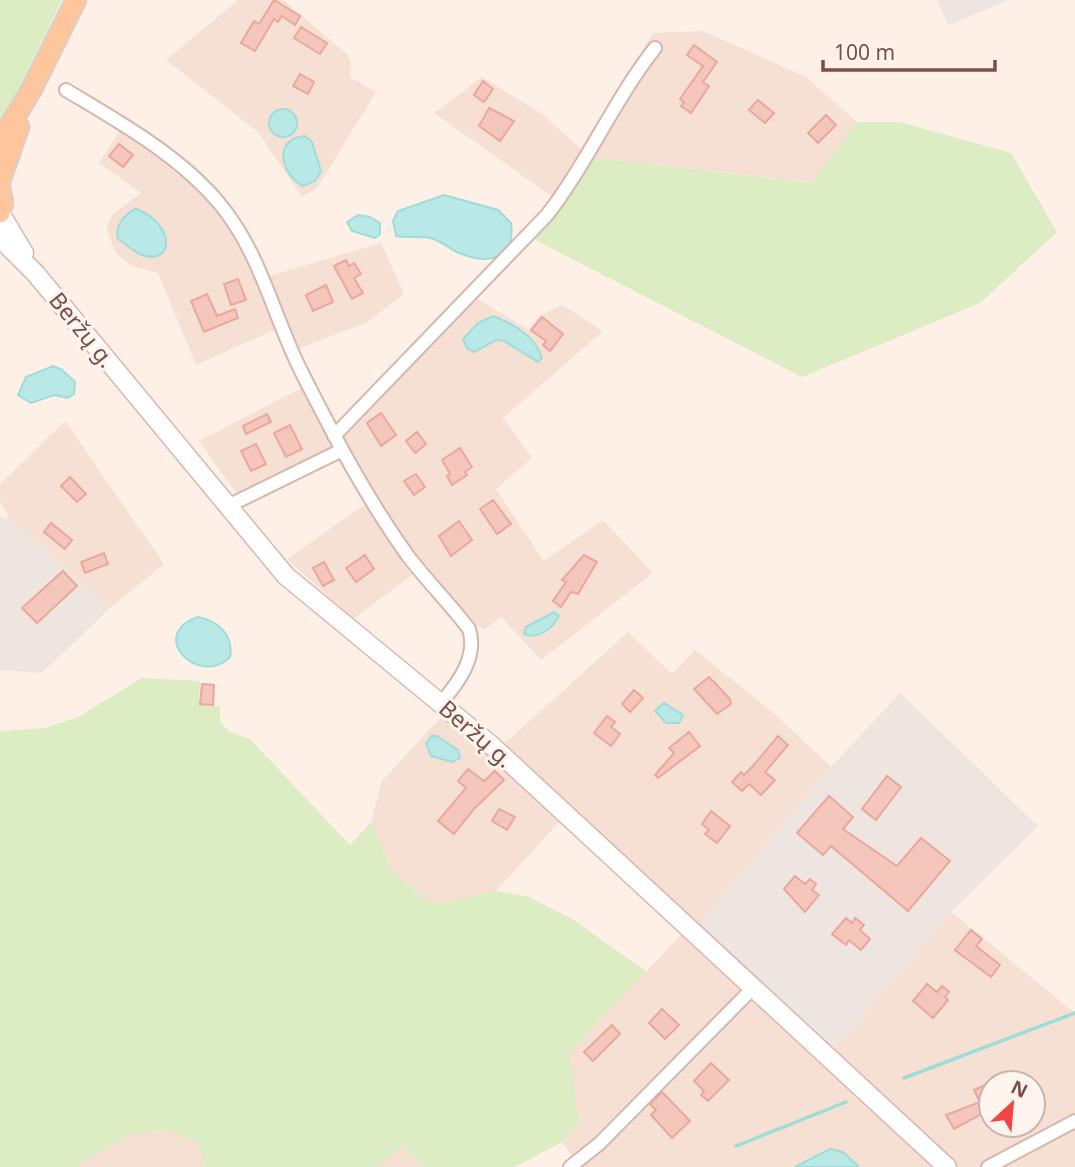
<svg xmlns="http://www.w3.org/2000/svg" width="1075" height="1167" font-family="'Noto Sans',sans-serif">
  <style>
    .residential { fill: #f6e0d4; fill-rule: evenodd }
    .industrial { fill: #eee4e0 }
    .green { fill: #ddedc3 }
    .water { fill: #b9e9e6; stroke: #9edcd8; stroke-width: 2 }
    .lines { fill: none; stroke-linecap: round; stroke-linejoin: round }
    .stream { stroke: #9edcd8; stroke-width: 3.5 }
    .building { fill: #f5c6bc; stroke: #e9a89b; stroke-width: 2 }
    .minor-casing { stroke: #d4b6ae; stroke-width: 16 }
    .secondary-casing { stroke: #d9b7ad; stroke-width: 21 }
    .primary-casing { stroke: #dacecc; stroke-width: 23 }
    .minor { stroke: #fff; stroke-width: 12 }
    .secondary { stroke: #fff; stroke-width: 18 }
    .primary { stroke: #ffc59c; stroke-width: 19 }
    .labels { text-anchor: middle; stroke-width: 6; stroke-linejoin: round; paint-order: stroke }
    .street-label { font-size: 23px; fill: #7a4f49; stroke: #fff5ee }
  </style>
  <rect width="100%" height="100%" fill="#fef0e6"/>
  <!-- residential -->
  <path class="residential" d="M238,0H283L346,53L351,63L350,77L376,92L322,180L314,190L302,197L258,132L166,60Z
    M703,31L806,77L857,122L813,183L589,157L561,203L434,113L482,77L542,114L582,150L653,33Z
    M128,118L219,191L250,258L276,329L196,365L158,273L132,266L116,253L107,231L108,223L113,214L141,193L99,163Z
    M381,243L404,294L368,322L295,350L269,276Z
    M476,298L529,330L538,317L562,305L603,331L503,418L532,458L496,489L544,561L603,520L653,573L541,660L501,617L485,629L471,623L393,526L340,436Z
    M303,387L332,440L329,450L237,494L199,441Z
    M65,421L164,564L109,609L9,518L0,501V484Z
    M367,503L415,573L353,619L287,559Z
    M628,632L672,674L695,650L776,715L831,767L697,927L502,746Z
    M444,714L561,820L496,891L441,904L426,900L390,868L371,822L382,781Z
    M951,912L1075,1013V1167H957L831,1052ZM991,1083H1033V1125H991Z
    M683,933L937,1167H580L562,1142L579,1123L568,1053Z
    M165,1129L198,1142L205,1167H74L128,1136Z
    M402,1145L423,1167H377Z"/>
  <!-- industrial -->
  <path class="industrial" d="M937,0H1009L948,25Z
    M0,517L9,518L109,609L42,673L0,670Z
    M900,693L1038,826L951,912L831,1052L697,927L831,767Z"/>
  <!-- green -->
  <path class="green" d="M0,0H62L0,130Z
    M857,122H900L1011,153L1057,232L980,303L802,377L535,240L589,157L812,183Z
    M142,678L200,681L199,705L220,706V722L230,732L250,739L350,845L371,822L390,868L426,900L441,904L496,891L529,897L569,917L646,971L569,1053L579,1123L562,1142L515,1167H423L402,1145L377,1167H205L198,1142L164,1129L128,1136L74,1167H0V731L45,728L78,717Z"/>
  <!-- water -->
  <path class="water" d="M269 123a14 14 0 1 1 28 0a14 14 0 1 1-28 0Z
    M305,136L312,142L321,171L315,181L303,186C280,174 273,138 305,136Z
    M444,195L498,210L511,223C516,260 488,265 459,253C450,249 440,240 430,238C418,236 408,238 396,236L393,221L398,211Z
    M136,209C175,223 175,266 142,255C134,252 126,244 118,239C114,227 125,213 136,209Z
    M358,215L370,217L380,223V234L375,238L352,231L347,222Z
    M493,316C513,324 536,336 542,358L538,362L504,341L496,340L474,352L467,348L463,339L478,323Z
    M53,366L61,369L75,382L74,394L68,398L54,395L31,403L18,395L26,377Z
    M554,612L559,616C553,628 537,640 524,634L526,627Z
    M198,617C218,621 234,635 230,657C199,688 146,635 198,617Z
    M664,703L683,715L679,723H666L655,711Z
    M432,736H437L458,750L460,758L452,762L431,756L426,743Z
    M830,1149L843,1152L859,1167H795Z"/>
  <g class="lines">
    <!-- stream -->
    <path class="stream" d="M904,1078L1075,1013
      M736,1146L846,1102"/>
  </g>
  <!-- building -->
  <path class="building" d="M274,0L300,16L295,25L282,16L278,22L274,19L255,51L241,43L254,21L259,24Z
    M301,27L327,43L320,54L294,38Z
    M694,45L717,62L703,82L709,86L691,113L681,106L684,102L680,99L703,66L687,55Z
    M300,74L314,82L308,94L293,86Z
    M483,81L493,89L484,102L474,95Z
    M758,100L774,113L765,123L749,110Z
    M489,108L514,121L500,141L479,126Z
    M826,115L836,125L818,143L808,133Z
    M119,144L133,155L123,167L109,156Z
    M346,260L349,266L354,263L361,274L354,278L363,293L352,299L334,266Z
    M238,279L246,300L231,305L224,284Z
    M326,285L333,302L313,311L306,295Z
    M207,294L217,316L235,309L238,318L204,332L191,301Z
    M542,317L563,334L550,351L543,345L546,341L531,330Z
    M381,413L396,435L381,446L367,423Z
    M267,414L271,422L246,434L243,426Z
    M290,425L302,449L286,457L274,433Z
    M417,432L426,444L415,453L406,441Z
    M256,444L266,464L251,471L241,451Z
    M460,448L472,467L465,472L467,475L452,485L447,476L450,474L442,460Z
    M416,474L425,487L414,495L404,481Z
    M70,477L86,494L77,502L61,486Z
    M493,500L511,524L497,534L480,509Z
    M459,521L472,540L451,556L439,536Z
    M51,523L72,540L65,549L44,532Z
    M104,553L108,564L85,573L81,562Z
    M365,555L374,569L356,582L346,568Z
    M584,555L597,562L578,594L571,592L561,607L553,601L566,582L562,580Z
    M324,562L334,580L323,586L313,568Z
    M63,571L77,586L37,623L22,608Z
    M709,677L730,699L731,704L717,714L694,689Z
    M202,684L214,685L213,705L200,704Z
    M634,690L643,698L630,712L622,704Z
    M607,716L615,722L611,727L620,734L611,746L594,733Z
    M689,732L700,746L658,778L655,775L674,753L669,748Z
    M778,736L788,745L765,772L775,780L761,795L749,784L742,791L732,782L741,772L744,775L753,766Z
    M468,769L484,781L495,771L504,780L474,809L454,834L438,821L466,788L458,781Z
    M887,776L901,787L876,820L862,809Z
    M829,796L853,817L843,829L897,866L921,838L950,861L908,911L831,846L823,855L797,833Z
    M499,809L515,817L507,830L492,821Z
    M711,811L730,826L717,843L705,834L709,830L702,824Z
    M795,876L805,884L810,879L816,884L812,890L819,895L805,912L784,889Z
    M846,918L852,923L855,918L864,925L860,930L870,939L861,950L849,940L846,945L832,934Z
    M971,930L982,939L976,946L1000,965L991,977L955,950Z
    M927,984L937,992L942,986L949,992L945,997L948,1000L933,1018L913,1001Z
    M662,1009L679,1025L665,1039L649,1023Z
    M612,1025L620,1034L593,1061L584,1052Z
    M711,1063L729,1080L708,1101L701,1095L704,1091L694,1081Z
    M985,1085L991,1095V1109L954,1129L946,1115L980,1102L974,1090Z
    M662,1092L690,1121L672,1138L651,1115L656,1110L650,1104Z"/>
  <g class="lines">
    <!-- minor casing -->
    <g class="minor-casing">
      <path id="minor" d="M66,90C119,122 179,155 219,203C261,253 273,316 302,373C334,436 367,499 408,556C427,581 450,604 469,629C478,657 458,683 441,703
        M334,436L547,215C588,162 614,100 655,48
        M226,507L342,450
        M570,1167L599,1144L753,988
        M988,1167L1075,1121"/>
    </g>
    <!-- secondary casing -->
    <g class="secondary-casing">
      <path id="secondary" d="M0,213L24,253
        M0,238L36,274L286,576L491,745L947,1167"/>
    </g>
    <!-- primary casing -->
    <g class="primary-casing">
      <path id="primary" d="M0,142L33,87L76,0
        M0,181L19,127
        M0,188L3,203L0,213"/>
    </g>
    <!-- minor -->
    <use href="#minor" class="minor"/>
    <!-- secondary -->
    <use href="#secondary" class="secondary"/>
    <!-- primary -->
    <use href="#primary" class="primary"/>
  </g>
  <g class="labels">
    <!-- street labels -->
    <g class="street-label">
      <text transform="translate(82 330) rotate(51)" y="8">Beržų g.</text>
      <text transform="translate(476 734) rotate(41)" y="8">Beržų g.</text>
    </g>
  </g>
  <!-- north arrow -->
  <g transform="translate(1012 1104) rotate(26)"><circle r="33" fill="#fff5ee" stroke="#cab3ac" stroke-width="2"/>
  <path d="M0-5L12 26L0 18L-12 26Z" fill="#f04544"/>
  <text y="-10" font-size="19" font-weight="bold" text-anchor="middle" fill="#7a4f49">N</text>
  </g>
  <!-- scale -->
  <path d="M823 60v10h172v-10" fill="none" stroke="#7a4f49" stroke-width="3.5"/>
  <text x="834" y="60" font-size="21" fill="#7a4f49" stroke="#fff5ee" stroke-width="5" paint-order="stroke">100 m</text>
</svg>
